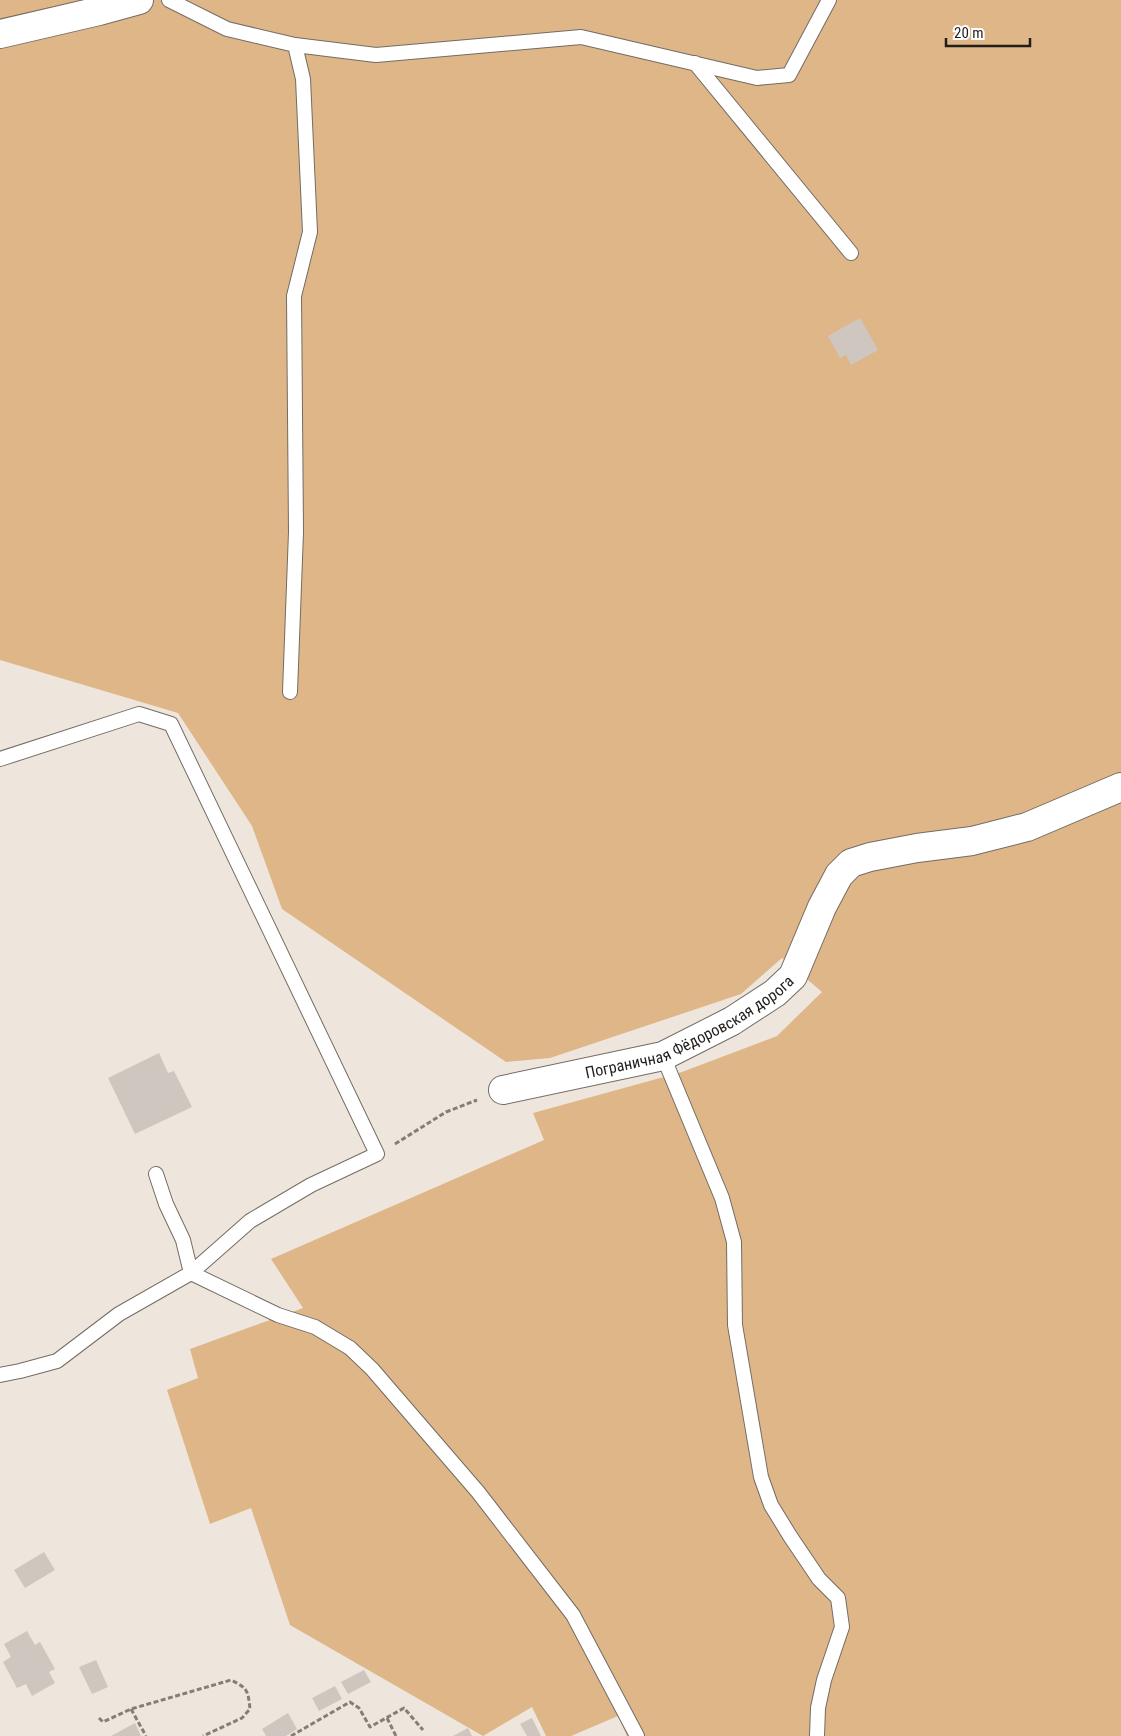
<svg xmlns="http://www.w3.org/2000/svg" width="1121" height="1736" font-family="'Roboto Condensed',sans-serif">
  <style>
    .green { fill: #deb688 }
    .building { fill: #cfc7bf }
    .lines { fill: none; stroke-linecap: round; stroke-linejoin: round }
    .lane-casing { stroke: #736c64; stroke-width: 16 }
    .street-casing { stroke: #736c64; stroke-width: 30 }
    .path { stroke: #847e78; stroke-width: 3; stroke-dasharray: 5 2.5; stroke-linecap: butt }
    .lane { stroke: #fff; stroke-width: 14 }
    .street { stroke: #fff; stroke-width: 28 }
    .labels { text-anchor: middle; stroke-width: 4.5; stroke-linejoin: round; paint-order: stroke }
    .street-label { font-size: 16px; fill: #201d1a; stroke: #fff }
  </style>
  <rect width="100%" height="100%" fill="#eee6dd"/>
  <!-- green -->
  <path class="green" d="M0,0H1121V1736H627L618,1716L571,1736H546L532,1707L483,1736L290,1625L251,1508L210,1524L167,1390L198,1378L190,1349L303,1308L271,1259L544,1140L533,1113L682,1072L777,1036L822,992L782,958L741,994L550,1058L506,1062L282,909L252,826L178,713L0,660Z"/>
  <!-- building -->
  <path class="building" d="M860,318L878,350L851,365L846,355L840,358L828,336Z
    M159,1053L168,1073L174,1071L192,1107L135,1134L108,1078Z
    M44,1552L55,1570L25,1588L14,1570Z
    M27,1631L35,1645L40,1642L55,1669L49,1672L55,1683L32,1696L26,1684L17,1688L3,1662L11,1657L4,1644Z
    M96,1660L108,1687L92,1694L79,1667Z
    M364,1670L371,1682L348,1694L341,1682Z
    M335,1686L342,1699L319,1711L312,1698Z
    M288,1713L297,1729L286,1736H266L262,1729Z
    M532,1718L541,1736H527L520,1724Z
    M135,1723L141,1736H111Z
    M468,1728L472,1736H453Z"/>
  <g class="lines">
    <!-- lane casing -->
    <g class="lane-casing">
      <path id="lane" d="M169,0L227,29L295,45L376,55L581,37L757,78L789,75L829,0
        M695,63L851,253
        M290,692L296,532L294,296L310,232L303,79L295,45
        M0,759L139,714L171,724L377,1154L311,1185L250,1221L191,1273L119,1314L57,1361L20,1371L0,1375
        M663,1056L722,1198L734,1242L735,1325L761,1477L771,1505L790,1536L819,1579L838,1598L842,1627L824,1680L818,1708L817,1736
        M156,1174L166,1204L183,1240L191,1273L278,1315L315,1327L350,1348L372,1369L478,1492L573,1615L637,1736"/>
    </g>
    <!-- street casing -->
    <g class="street-casing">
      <g id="street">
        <path d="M0,34L99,11L139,0"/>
        <path id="s1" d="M503,1090L663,1056L732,1021L775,993L793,976L822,907L839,875L851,863L870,857L917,848L972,841L1027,827L1121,787"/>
      </g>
    </g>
    <!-- path -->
    <path class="path" d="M395,1144L446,1112L477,1100
      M131,1709L146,1736
      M99,1718L103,1722L131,1709L231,1680C248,1688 248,1691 250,1709L242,1718L203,1736
      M387,1718L396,1736
      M291,1736L350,1702L359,1708L370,1727L404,1708L423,1730"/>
    <!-- lane -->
    <use href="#lane" class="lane"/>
    <!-- street -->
    <use href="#street" class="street"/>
  </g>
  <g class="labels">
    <!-- street labels -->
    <g class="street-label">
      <text dy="6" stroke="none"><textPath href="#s1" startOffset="199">Пограничная Фёдоровская дорога</textPath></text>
    </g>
  </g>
  <!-- scale -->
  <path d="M946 38v8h84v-8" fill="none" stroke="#201d1a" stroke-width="2.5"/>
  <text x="954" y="38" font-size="15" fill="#201d1a" stroke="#ffffff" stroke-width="4" paint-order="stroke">20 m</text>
</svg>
